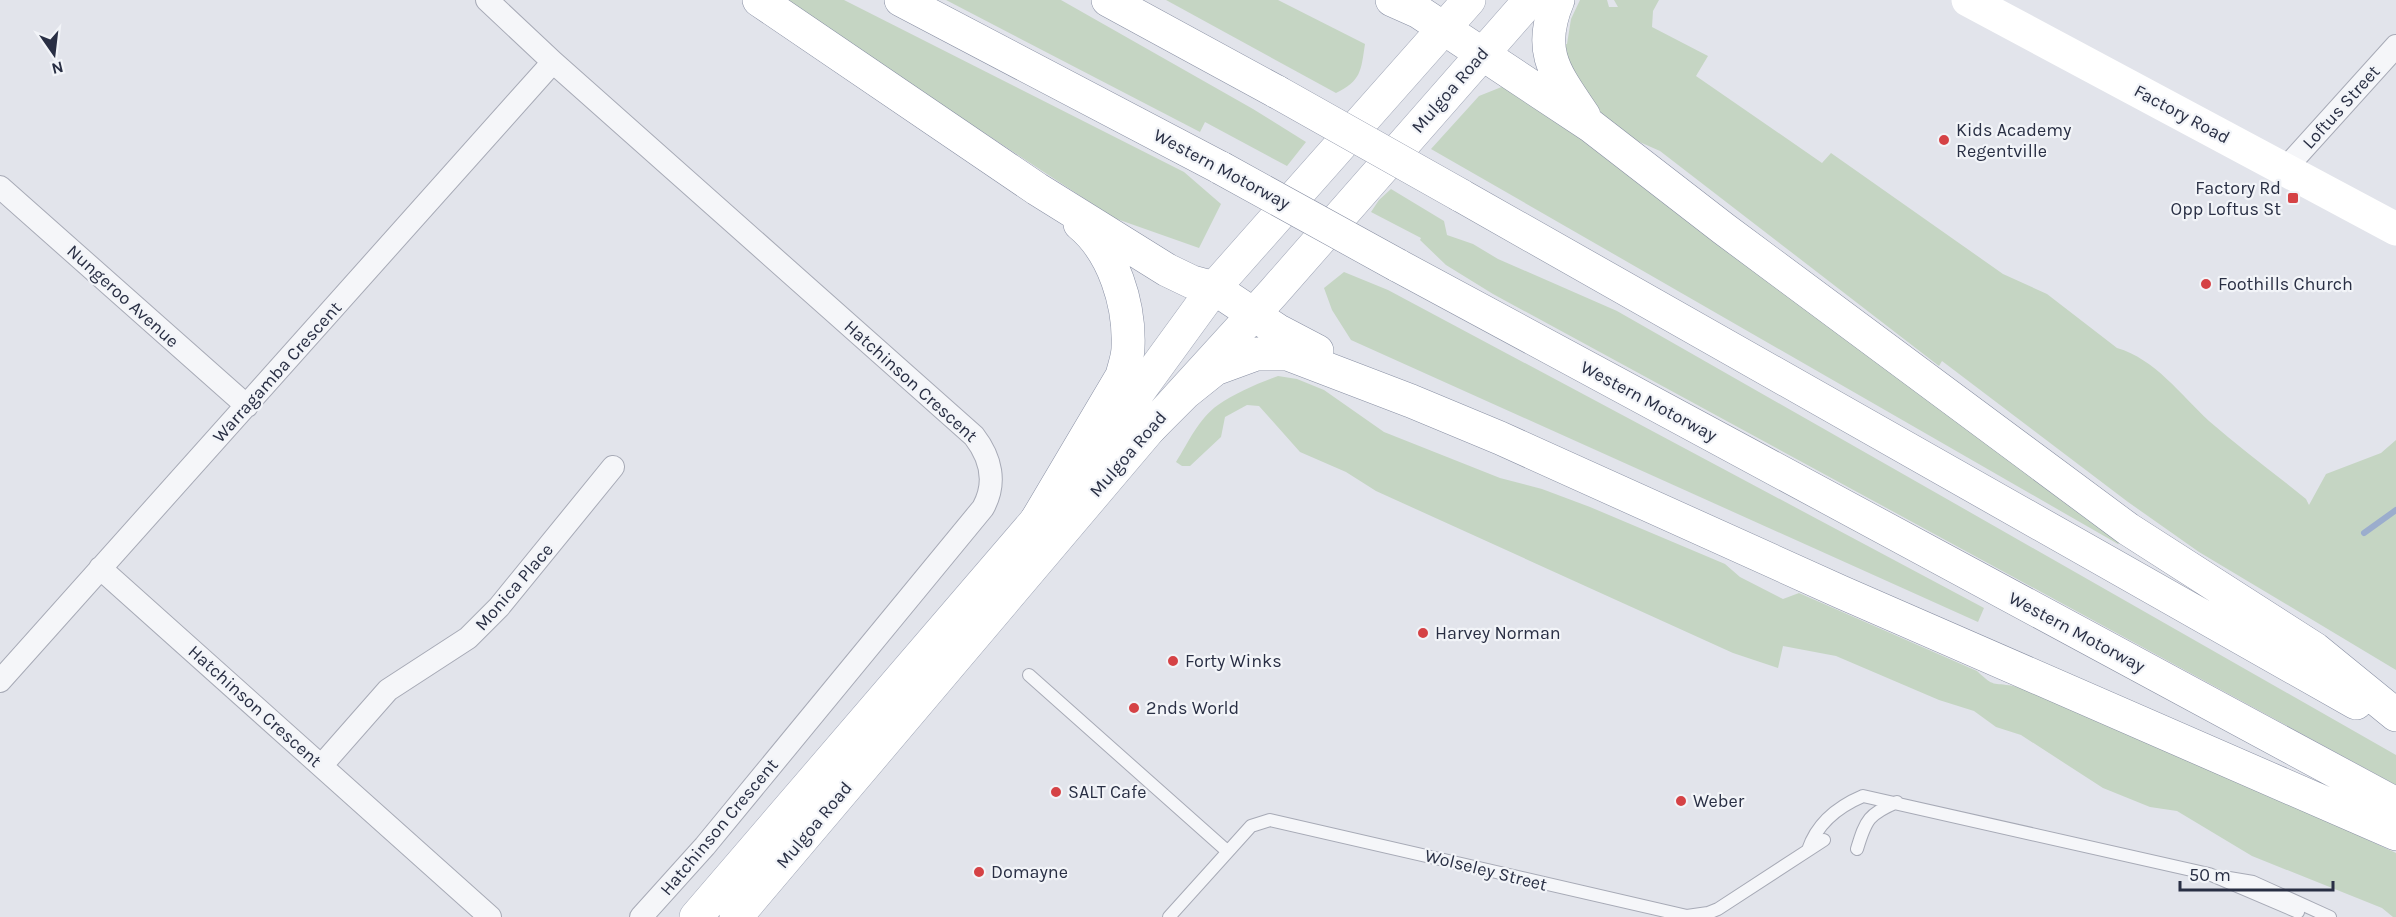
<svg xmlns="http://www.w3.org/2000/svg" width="2396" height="917" font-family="Karla,sans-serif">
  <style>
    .green { fill: #c5d5c3 }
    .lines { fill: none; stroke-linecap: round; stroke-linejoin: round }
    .stream { stroke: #9badcd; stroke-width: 6 }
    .lane-casing { stroke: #a7aab6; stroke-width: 14 }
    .street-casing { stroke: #a7aab6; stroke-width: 24 }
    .primary-casing { stroke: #a1a7b7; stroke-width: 34 }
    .highway-casing { stroke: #888fa3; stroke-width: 34 }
    .lane { stroke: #f5f6f9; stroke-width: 12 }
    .street { stroke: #f5f6f9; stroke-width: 22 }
    .secondary { stroke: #fff; stroke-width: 33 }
    .primary { stroke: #fff; stroke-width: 33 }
    .highway { stroke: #fff; stroke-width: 33 }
    .highway-bridge-casing { stroke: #888fa3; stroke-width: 34; stroke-linecap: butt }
    .highway-bridge { stroke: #fff; stroke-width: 33 }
    .poi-dot { fill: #d54245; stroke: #f2f4f8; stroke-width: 2 }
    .labels { text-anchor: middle; stroke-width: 4.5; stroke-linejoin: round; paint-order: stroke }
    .street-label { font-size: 18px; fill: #292f44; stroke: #f2f4f8 }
    .poi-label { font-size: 18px; fill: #292f44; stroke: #f2f4f8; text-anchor: start }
  </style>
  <rect width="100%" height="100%" fill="#e2e4eb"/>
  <!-- green -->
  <path class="green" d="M782,0H844L1184,172L1221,204L1199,248L1114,218Z
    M946,0H1061L1253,109L1306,142L1287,166L1205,122L1200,132Z
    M1166,0H1278L1365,44C1361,71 1361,81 1336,93Z
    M1580,0H1607L1609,7H1618L1614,0H1659L1653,11L1652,27L1708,56L1696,76L1822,163L1831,153L2003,274L2047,294L2117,348C2155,359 2181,395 2209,421C2240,448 2274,473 2306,499L2309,505L2326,474L2381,453L2396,440V670L2199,552L2128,502L1942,361L1939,366L1660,151L1635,140L1594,111L1558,45L1567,44L1571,19Z
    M1504,86L1518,92L2125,540L2118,544L1431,149L1479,96Z
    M1391,189L1444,221L1447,235L1473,244L1498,259L1617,311L2396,755V785L1493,294L1446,265L1420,240L1421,238L1371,212L1379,200Z
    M1344,272L1388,290L1984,608L1978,622L1351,340L1332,310L1324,288Z
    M1278,376L1297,379L1324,390L1384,432L1500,478L1542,489L1590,507L1725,564L1740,577L1783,599L1799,593L1977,671C1995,688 1992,682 2013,686C2032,690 2061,705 2080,713C2186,758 2292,804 2396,853V917H2393L2382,908L2252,856L2177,811L2150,807L2103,788L2021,735L1996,727L1974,711L1939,700L1836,656L1783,646L1778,668L1733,653L1376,491L1346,472L1300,452L1259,406L1247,405L1225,417L1221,437L1190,466H1182L1176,462C1188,443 1199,418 1218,405C1235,393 1258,383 1278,376Z"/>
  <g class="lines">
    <!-- stream -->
    <path class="stream" d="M2364,533L2396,510"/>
    <!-- lane casing -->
    <g class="lane-casing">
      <path id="lane" d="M1029,675L1227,851
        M1857,849C1866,819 1869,814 1897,802
        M1808,850C1817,823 1837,807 1863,796L2209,874L2298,912
        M2229,878L2253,882L2330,917
        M1169,917L1251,826L1270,820L1687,916L1708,913L1718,909L1824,840"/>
    </g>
    <!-- street casing -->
    <g class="street-casing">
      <path id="street" d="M487,0L553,62L974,436C991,458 997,483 983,508L705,846L641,917
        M2285,169L2396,46
        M0,187L247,406
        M100,568L490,917
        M0,681L553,62
        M322,765L388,690L468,638L499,607L613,467"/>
    </g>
    <!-- primary casing -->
    <g class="primary-casing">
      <path id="primary" d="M696,917L1036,521L1118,420L1214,288L1469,0
        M736,917L1150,428L1273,293L1530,0"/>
    </g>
    <!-- highway casing -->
    <g class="highway-casing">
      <path id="highway" d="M759,0L1037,189L1167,270L1192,282L1214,288L1277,330L1317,351
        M901,0L1221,168
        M1108,0L1277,92
        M1392,0L1419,12L1591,126L1724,229L2128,529L2315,649L2396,715
        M1558,0C1536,52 1556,74 1584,116
        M1460,195L2356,703
        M1397,265L2396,804
        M1150,428L1185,393L1215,369L1256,354H1288L1411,401L1500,438L1841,592L2396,834
        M1036,521L1122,376C1124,367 1128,357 1128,348C1130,305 1114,252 1080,224"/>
    </g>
    <!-- lane -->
    <use href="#lane" class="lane"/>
    <!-- street -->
    <use href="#street" class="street"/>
    <!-- secondary -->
    <path class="secondary" d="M1968,0L2396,229"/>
    <!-- primary -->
    <use href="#primary" class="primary"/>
    <!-- highway -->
    <use href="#highway" class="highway"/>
    <!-- highway-bridge casing -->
    <g class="highway-bridge-casing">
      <path id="highway-bridge" d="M1277,92L1460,195
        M1221,168L1397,265"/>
    </g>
    <!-- highway-bridge -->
    <use href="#highway-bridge" class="highway-bridge"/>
  </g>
  <!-- markers -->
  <g class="poi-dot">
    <circle cx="1944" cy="140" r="6"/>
    <rect x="2287" y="192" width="12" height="12" rx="3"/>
    <circle cx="2206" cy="284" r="6"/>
    <circle cx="1423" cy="633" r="6"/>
    <circle cx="1173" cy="661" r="6"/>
    <circle cx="1134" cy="708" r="6"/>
    <circle cx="1056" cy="792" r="6"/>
    <circle cx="1681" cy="801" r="6"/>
    <circle cx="979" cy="872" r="6"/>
  </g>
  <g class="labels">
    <!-- street labels -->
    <g class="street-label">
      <text transform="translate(1450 90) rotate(-49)" y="6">Mulgoa Road</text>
      <text transform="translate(2341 107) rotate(-48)" y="6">Loftus Street</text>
      <text transform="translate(2182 114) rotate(28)" y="6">Factory Road</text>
      <text transform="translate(1222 169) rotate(28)" y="6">Western Motorway</text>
      <text transform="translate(123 296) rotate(42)" y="6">Nungeroo Avenue</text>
      <text transform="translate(277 372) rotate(-48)" y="6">Warragamba Crescent</text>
      <text transform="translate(911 381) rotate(42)" y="6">Hatchinson Crescent</text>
      <text transform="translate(1649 401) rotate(28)" y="6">Western Motorway</text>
      <text transform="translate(1128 454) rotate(-49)" y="6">Mulgoa Road</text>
      <text transform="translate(514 587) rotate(-49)" y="6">Monica Place</text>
      <text transform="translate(2077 632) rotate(28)" y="6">Western Motorway</text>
      <text transform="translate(255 706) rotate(42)" y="6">Hatchinson Crescent</text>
      <text transform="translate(814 825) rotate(-50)" y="6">Mulgoa Road</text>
      <text transform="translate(719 827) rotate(-50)" y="6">Hatchinson Crescent</text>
      <text transform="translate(1486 870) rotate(14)" y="6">Wolseley Street</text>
    </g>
    <!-- poi labels -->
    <g class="poi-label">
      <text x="1956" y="136">Kids Academy<tspan x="1956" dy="21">Regentville</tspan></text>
      <text x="2281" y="194" text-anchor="end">Factory Rd<tspan x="2281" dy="21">Opp Loftus St</tspan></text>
      <text x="2218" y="290">Foothills Church</text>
      <text x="1435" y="639">Harvey Norman</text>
      <text x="1185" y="667">Forty Winks</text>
      <text x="1146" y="714">2nds World</text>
      <text x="1068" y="798">SALT Cafe</text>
      <text x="1693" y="807">Weber</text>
      <text x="991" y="878">Domayne</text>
    </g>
  </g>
  <!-- north arrow -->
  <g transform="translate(54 54) rotate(166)" stroke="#f2f4f8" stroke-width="4.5" paint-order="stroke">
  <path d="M0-4.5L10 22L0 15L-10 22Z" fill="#292f44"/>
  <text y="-9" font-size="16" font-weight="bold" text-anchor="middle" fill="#292f44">N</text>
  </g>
  <!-- scale -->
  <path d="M2180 881v9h153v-9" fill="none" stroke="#292f44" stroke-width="3"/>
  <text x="2189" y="881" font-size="18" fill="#292f44" stroke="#f2f4f8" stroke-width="4.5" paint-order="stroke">50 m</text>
</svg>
